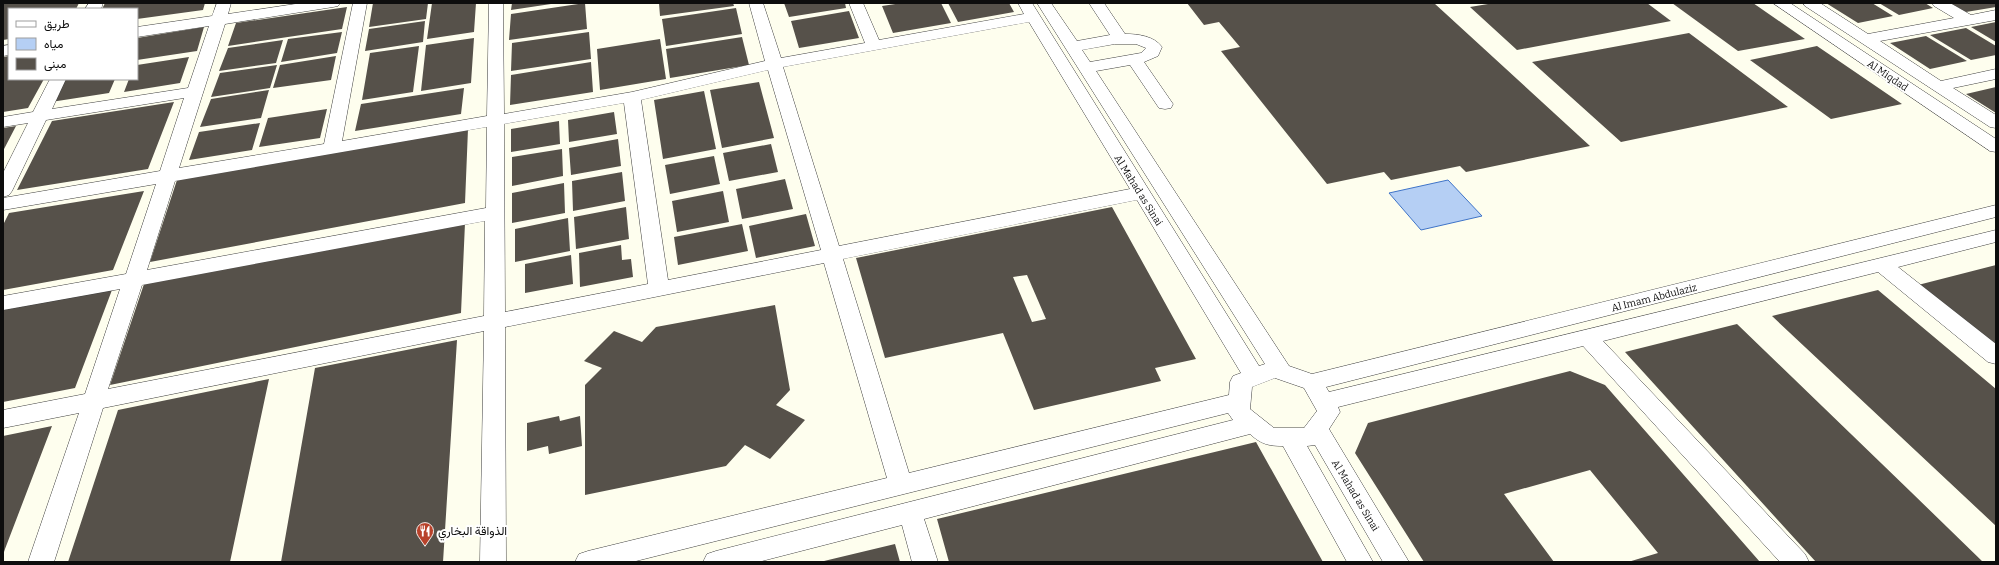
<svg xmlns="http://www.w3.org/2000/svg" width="1999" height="565" font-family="Bitter,Vazirmatn,serif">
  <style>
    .water { fill: #b5cff4; stroke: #3f74c8 }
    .building { fill: #56514a; fill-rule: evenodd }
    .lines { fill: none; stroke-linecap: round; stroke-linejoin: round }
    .minor-casing { stroke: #404040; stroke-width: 1 }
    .minor { fill: #fff; fill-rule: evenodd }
    .labels { text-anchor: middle; stroke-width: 4; stroke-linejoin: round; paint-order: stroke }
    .street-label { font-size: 10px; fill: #0d0d0d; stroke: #fff }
    .near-poi-label { font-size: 12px; fill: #0d0d0d; stroke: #fff; text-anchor: start }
  </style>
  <rect width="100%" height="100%" fill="#fefeee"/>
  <!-- water -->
  <path class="water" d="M1448,180L1482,216L1421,230L1389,193Z"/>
  <!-- building -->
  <path class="building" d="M3,3H79L76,9H9V39L3,40Z
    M105,3H205L203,10L137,19V9H102Z
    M373,3H428L426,19L369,27Z
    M432,3H476L474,32L427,39Z
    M512,3H551V4L511,10Z
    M585,3L587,29L509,40L511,14Z
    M659,3H733L734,6L660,16Z
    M784,3H845L846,8L789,17Z
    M902,3H941L951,23L893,33L882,6Z
    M948,3H1009L1014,12L958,22Z
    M1187,3H1434L1590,146L1466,172L1460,166L1391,180L1384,172L1327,184L1221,51L1240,47L1219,22L1204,25Z
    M1494,3H1647L1671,21L1517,50L1470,7Z
    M1672,3H1753L1805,39L1738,51Z
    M1826,3H1872L1893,16L1858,23Z
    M1879,3H1925L1933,8L1899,15Z
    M1950,3H1996V7L1966,12Z
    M347,7L342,29L228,46L236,23Z
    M736,8L742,34L666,46L662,19Z
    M849,11L859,38L799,48L791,21Z
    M425,21L423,42L365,51L369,29Z
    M1996,22V42L1971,27Z
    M204,27L197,51L137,60V38Z
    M1966,28L1996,46V55L1971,60L1930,35Z
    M342,32L337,53L281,62L288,39Z
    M589,32L591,59L511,71L512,43Z
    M1689,33L1788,107L1621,142L1532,62Z
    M1926,36L1967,61L1930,69L1890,43Z
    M742,37L749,65L670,78L666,49Z
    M474,38L471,83L421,91L426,45Z
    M660,39L666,79L600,90L597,49Z
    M283,40L276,63L219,71L228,48Z
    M419,46L413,92L362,100L370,53Z
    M1817,46L1902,104L1831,119L1750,60Z
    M9,56V79H44L28,108L3,112V57Z
    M336,56L331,80L273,88L280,65Z
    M189,57L180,83L124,92L129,79H137V65Z
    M591,62L593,92L510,105L511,75Z
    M277,65L270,88L211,97L220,73Z
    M63,79H115L109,93L51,102Z
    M759,82L774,138L722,148L710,90Z
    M1996,87V113L1966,94Z
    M464,88L461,114L355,131L361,104Z
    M269,90L261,118L200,127L211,99Z
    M704,91L716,149L663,159L654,100Z
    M174,102L148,169L17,190L52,121Z
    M327,109L320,138L259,147L268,118Z
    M614,112L617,134L569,142L568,120Z
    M559,121L560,144L511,152V129Z
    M260,123L252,150L189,160L199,132Z
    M16,126L3,151V128Z
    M468,129L465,203L150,262L177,180Z
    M618,139L621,166L571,175L569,148Z
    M771,144L778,172L729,181L723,153Z
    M562,149L563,176L512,186V157Z
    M714,156L720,184L670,194L665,165Z
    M622,172L625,201L573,211L572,181Z
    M785,179L793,209L742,219L736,189Z
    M564,183L565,213L512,223V193Z
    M144,191L113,270L3,290V225L9,213Z
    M723,191L729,222L677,232L672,201Z
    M626,207L629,239L576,249L574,217Z
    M1112,207L1196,359L1155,368L1161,381L1034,410L1003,333L885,358L856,258ZM1027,275L1046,319L1032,322L1013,277Z
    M806,214L815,246L756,258L749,226Z
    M568,218L570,251L515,262V229Z
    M465,223L461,313L110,385L144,284Z
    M742,224L748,251L678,265L674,237Z
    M621,245L622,260L631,259L633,277L580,287L579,253Z
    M571,255L573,284L525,293V264Z
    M1996,265V348L1918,285Z
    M112,290L75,388L3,402V310Z
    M1878,290L1996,389V526L1772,316Z
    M775,305L790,390L776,405L805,420L770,459L745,445L726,466L585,495V385L602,368L584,361L614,331L642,342L656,327Z
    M1737,324L1911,492L1983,562H1816L1625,352Z
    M457,340L443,562H281L315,368Z
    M1570,371L1605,385L1760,562H1628L1658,553L1590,470L1504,494L1554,562H1424L1355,453L1368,423Z
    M269,379L230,562H68L118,410Z
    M559,416L560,421L580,416L582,446L549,454L548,446L527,451V423Z
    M52,426L5,549L3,555V436Z
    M1256,442L1323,562H949L937,519Z
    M895,544L900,562H824V561Z"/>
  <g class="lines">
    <!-- minor casing -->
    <g class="minor-casing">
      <path id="minor" d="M89,3H103L101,9H85Z
        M217,3H231L228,14L302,3H340L338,6L333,7L225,24L179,168L324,144L353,3H367L342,141L487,116L489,3H503L504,114L632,92L765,61L749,3H763L781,58L865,43L849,3H863L879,40L1024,14L1018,3H1032L1259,366L1265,364L1037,3H1051L1077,41L1110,35L1089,3H1104L1125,34C1138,34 1154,36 1162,47L1158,56L1144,62L1173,104L1171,108L1165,109L1159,108L1130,65L1096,71L1289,366L1312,374L1996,205V217L1326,387L1329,392L1996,230V242L1898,267L1996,344V364L1988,362L1878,272L1603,341L1805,554L1809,562H1780L1583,346L1338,407L1340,412L1329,429L1409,562H1383L1315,445L1307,446L1373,562H1347L1283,446C1268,446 1261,444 1250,434L924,519L938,562H912L902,525L758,562H703L707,554L716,551L1233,420L1228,413L632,562H575L579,554L588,551L887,478L824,263L505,327L506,562H480L484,331L103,408L54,562H28L79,413L3,428V410L85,394L120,289L3,310V296L126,274L156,184L3,210V198L160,171L184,98L46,120L12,191L9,195L3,197V173L28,123L3,127V117L33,112L50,79H66L52,109L188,88L209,26L137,37V27L212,16ZM1029,22L1130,189L839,246L783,67ZM1115,44H1136L1146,48L1141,53L1090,62L1082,50ZM768,70L821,250L668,280L641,100ZM624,103L648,284L505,312L504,124ZM487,127L486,208L147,270L175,181ZM1137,200L1241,373L1233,376L1230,382L1229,395L909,473L843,259ZM485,221L484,316L108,389L142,285ZM1275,378L1304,388L1317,411L1304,428H1274L1250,409L1252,387Z
        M1773,3H1790L1996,139V152L1990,151Z
        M1803,3H1820L1868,34L1954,18L1934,6L1932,3H1950L1971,15L1996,10V20L1880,41L1941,81L1996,69V79L1953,88L1996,115V128L1990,127L1805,6Z
        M9,45V55L3,56V46Z"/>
    </g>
    <!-- minor -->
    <use href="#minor" class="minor"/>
  </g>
  <!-- icons -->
  <defs>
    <g id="restaurant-pin" transform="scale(0.9)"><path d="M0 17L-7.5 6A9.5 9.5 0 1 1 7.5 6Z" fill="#b8422b" stroke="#fff"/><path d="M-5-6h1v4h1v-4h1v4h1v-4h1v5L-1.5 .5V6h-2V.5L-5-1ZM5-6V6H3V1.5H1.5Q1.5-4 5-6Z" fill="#fff"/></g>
  </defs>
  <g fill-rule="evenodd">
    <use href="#restaurant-pin" x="425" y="531"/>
  </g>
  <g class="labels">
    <!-- street labels -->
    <g class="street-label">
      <text transform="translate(1888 75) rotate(34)" y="4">Al Miqdad</text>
      <text transform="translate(1139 190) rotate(58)" y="4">Al Mahad as Sinai</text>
      <text transform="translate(1654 297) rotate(-14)" y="4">Al Imam Abdulaziz</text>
      <text transform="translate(1356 495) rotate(59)" y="4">Al Mahad as Sinai</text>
    </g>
    <!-- near-poi labels -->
    <g class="near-poi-label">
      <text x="438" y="535">الذواقة البخاري</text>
    </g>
  </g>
  <!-- border -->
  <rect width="1999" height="565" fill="none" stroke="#0d0d0d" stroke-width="8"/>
  <!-- legend -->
  <rect x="8" y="8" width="130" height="72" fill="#ffffff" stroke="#9e9e9e"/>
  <rect x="16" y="21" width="20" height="6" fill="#ffffff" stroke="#9e9e9e"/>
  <text x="44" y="28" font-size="12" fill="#0d0d0d">طريق</text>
  <rect x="16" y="38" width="20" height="12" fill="#b5cff4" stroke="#9e9e9e"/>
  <text x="44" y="48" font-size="12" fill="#0d0d0d">مياه</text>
  <rect x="16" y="58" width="20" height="12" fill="#56514a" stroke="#9e9e9e"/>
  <text x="44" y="68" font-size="12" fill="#0d0d0d">مبنى</text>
</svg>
